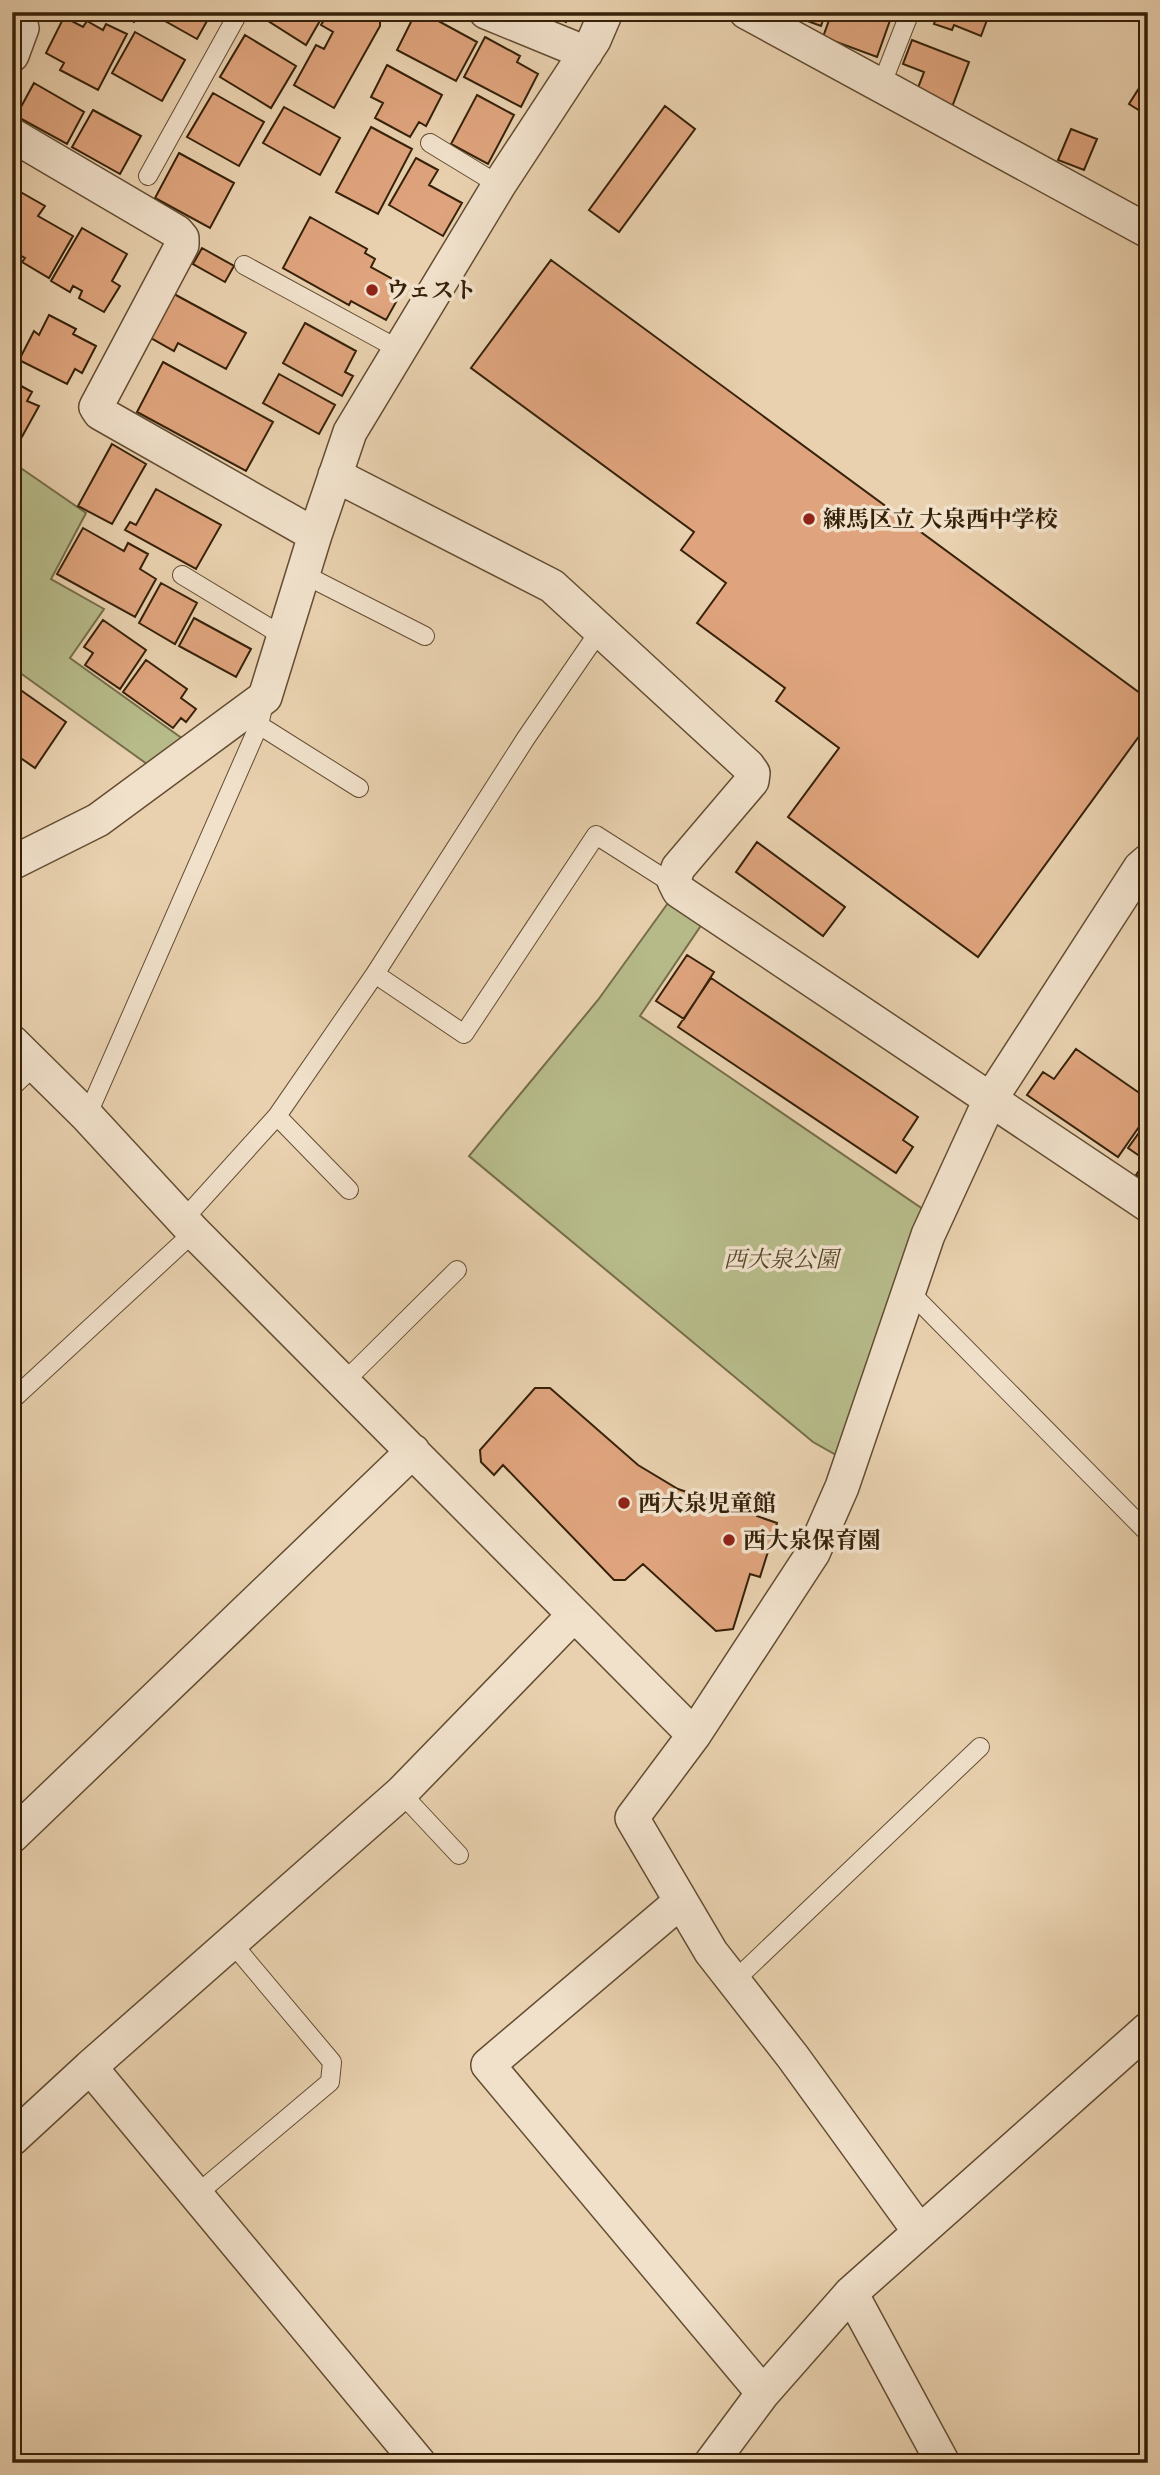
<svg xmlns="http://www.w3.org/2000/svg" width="1160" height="2475" font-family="'IM FELL Double Pica','Noto Serif JP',serif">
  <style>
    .green { fill: #b7bb8a; stroke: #766e4a; stroke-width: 2 }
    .building { fill: #dfa47d; stroke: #362109; stroke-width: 2 }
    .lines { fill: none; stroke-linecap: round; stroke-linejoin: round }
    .lane-casing { stroke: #634d32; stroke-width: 20 }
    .street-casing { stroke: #634d32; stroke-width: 36 }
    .lane { stroke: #f1e1cb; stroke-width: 18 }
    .street { stroke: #f1e1cb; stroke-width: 33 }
    .poi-dot { fill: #8f2418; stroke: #f1e1cb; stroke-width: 2.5 }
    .labels { text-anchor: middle; stroke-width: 7; stroke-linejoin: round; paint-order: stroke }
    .poi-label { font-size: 23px; font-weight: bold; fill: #362109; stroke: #f1e1cb; text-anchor: start }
    .park-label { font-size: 23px; font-style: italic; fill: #564829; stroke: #f1e1cb }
  </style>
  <rect width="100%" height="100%" fill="#e9d1af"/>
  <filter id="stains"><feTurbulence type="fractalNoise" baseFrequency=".00286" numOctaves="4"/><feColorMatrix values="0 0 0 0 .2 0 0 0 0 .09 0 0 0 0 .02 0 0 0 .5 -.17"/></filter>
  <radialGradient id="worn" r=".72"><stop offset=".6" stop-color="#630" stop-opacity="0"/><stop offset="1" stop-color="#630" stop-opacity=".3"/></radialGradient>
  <!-- green -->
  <path class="green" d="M12,462L86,513L51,579L104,609L70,658L183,739L147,764L12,667Z
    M668,903L702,924L640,1016L930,1214L845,1460L813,1442L469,1156L598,1000Z"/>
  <!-- building -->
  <path class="building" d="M113,12H139L134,22Z
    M149,12H212L197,39Z
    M254,12H325L306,45Z
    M329,12H380V26L334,108L294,85L316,45L324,49L333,32L321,25Z
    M416,12H422L477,42L456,81L397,50Z
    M542,12H570L566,22Z
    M783,12H826L821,26Z
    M832,12H893L877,57L823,37Z
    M930,12H990L981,36L954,25L952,30L934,24L936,19L929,16Z
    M64,17L83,27L87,21L103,30L106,24L127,34L98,90L60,70L64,63L46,53Z
    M135,32L185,60L162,101L112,73Z
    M245,35L296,66L271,108L220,77Z
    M485,37L520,56L517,62L538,74L521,107L464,77Z
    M912,40L969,62L952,107L916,93L924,72L903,64Z
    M387,65L442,95L426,126L419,122L410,137L375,118L383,103L371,97Z
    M1148,74V116L1129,104Z
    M34,83L84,112L67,144L16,116Z
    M213,93L264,122L239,166L187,137Z
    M477,95L514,115L488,164L451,144Z
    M665,106L695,129L619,232L589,210Z
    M284,107L340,138L320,175L263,143Z
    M93,110L141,136L120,174L72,147Z
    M371,127L412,149L378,214L336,192Z
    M1071,129L1097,139L1084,170L1058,160Z
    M179,153L234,183L210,228L155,198Z
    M416,158L438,170L429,185L462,203L443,236L389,205Z
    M17,190L45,206L38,216L73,236L49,278L22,262L25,258L12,251V198Z
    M310,217L367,249L365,253L375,259L371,267L405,286L386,320L351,301L349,305L283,268Z
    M82,228L127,254L112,281L120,286L104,312L79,298L82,291L73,286L70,292L51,281Z
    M202,248L234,266L225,282L193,264Z
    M551,260L1148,699V724L978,957L788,817L839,748L776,701L785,688L697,623L726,583L681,550L694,532L471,368Z
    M174,294L246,333L226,369L178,343L174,351L151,338Z
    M49,315L76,329L73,334L96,346L82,373L75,369L67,384L19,360L34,331L39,335Z
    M305,323L356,351L345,372L353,376L342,396L283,363Z
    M163,362L273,422L246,471L137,412Z
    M279,374L335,405L319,434L263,403Z
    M12,381L32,392L27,401L39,406L18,444L12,441Z
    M112,444L146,464L112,524L78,506Z
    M156,489L221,525L196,569L125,530L130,522L136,525Z
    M83,528L124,551L128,543L148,554L140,569L156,579L135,617L57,574Z
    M161,583L197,603L175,644L139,623Z
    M194,618L251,649L236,677L179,646Z
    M103,620L146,650L120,689L85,665L93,653L84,647Z
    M146,660L187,689L181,698L196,709L186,722L181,718L173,728L123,692Z
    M12,684L66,722L35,768L12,752Z
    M757,842L845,907L823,936L736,872Z
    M687,955L714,972L684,1019L656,1001Z
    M711,978L918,1117L903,1140L913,1147L896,1173L678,1027Z
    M1076,1049L1148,1099V1114L1118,1157L1027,1095L1043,1072L1054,1079Z
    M1148,1120V1142L1138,1155L1128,1148Z
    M1148,1158V1184L1136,1175Z
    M535,1388H550L638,1465L678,1489L777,1523L760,1577L750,1574L733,1629L716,1631L643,1564L625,1580H614L503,1465L494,1475L481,1462L480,1450Z"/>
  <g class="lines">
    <!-- lane casing -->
    <g class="lane-casing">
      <path id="lane" d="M881,86L910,12
        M430,143L499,185
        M148,176L239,12
        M244,265L400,350
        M303,574L425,636
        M182,575L283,636
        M259,725L359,788
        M375,974L464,1034L596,835L662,877L674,881
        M12,1087L35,1065
        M87,1116L259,725L265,698
        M277,1116L349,1190
        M183,1220L277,1116L375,974L526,738L600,630
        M909,1291L1148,1533
        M344,1382L457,1270
        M12,1400L194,1232
        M401,1793L459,1855
        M734,1981L980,1747
        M197,2194L330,2082L332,2062L232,1943"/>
    </g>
    <!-- street casing -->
    <g class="street-casing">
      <path id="street" d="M486,12L586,53
        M746,12L1148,231
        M12,14L22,28L12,55
        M12,135L177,232L182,238V245L96,407L100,413L315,535
        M335,475L552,586L748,766L753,773L752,781L678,868L674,881L679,891L1148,1205
        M12,863L98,820L265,697L315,535L350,432L499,185L594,40L606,12
        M12,1042L87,1116L194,1232L694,1735
        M12,1836L413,1451
        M680,1902L488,2065L763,2393
        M90,2067L419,2463
        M12,2139L90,2067L401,1793L574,1615
        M919,2231L793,2057L711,1952L632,1818L694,1735L813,1553L842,1487L928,1235L990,1100L1140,868L1148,861
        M851,2293L943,2463
        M711,2463L763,2393L851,2293L1148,2029"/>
    </g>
    <!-- lane -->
    <use href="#lane" class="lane"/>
    <!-- street -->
    <use href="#street" class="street"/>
  </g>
  <!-- markers -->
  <g class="poi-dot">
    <circle cx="372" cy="290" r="7"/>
    <circle cx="809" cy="519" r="7"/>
    <circle cx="624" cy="1503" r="7"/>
    <circle cx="729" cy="1540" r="7"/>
  </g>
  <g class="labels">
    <!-- poi labels -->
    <g class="poi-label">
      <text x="386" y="298">ウェスト</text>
      <text x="823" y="527">練馬区立 大泉西中学校</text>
      <text x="638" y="1511">西大泉児童館</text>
      <text x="743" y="1548">西大泉保育園</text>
    </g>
    <!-- park labels -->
    <g class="park-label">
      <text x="781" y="1267">西大泉公園</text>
    </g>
  </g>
  <!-- margin -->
  <rect width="1160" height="2475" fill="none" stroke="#e9d1af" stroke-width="42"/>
  <rect x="14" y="14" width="1132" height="2447" fill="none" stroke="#362109" stroke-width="3.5"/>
  <rect x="21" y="21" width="1118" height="2433" fill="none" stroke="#362109" stroke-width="2"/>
  <rect width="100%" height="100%" filter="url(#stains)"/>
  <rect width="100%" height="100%" fill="url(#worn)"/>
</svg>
